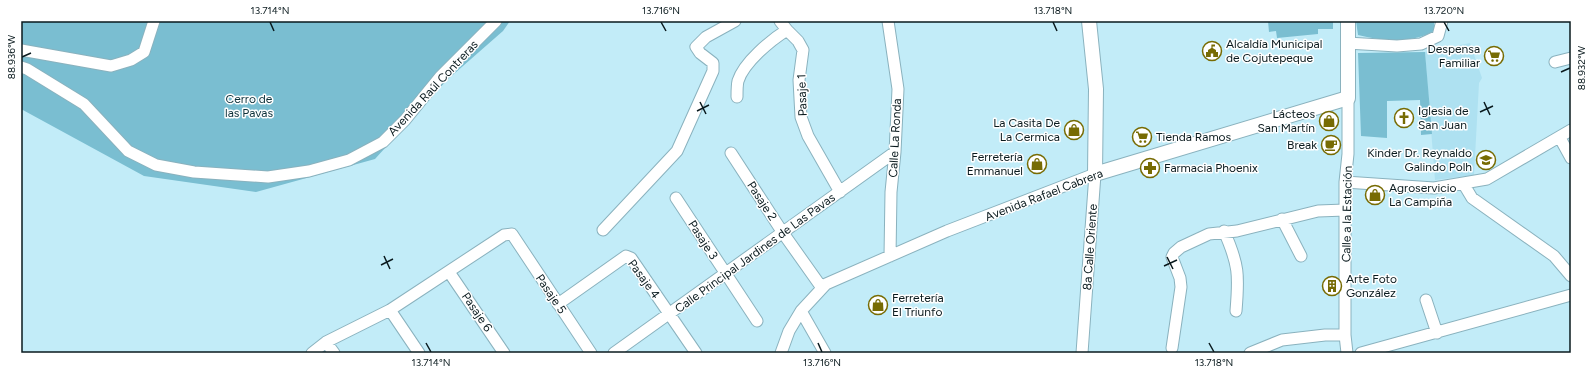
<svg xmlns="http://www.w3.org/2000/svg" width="1592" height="374" font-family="Figtree,sans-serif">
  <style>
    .built { fill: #aee1f1 }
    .green { fill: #7abed1 }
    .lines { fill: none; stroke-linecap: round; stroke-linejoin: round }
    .minor-casing { stroke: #8ab2be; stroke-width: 13 }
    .major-casing { stroke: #8ab2be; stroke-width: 16 }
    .minor { stroke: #fff; stroke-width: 11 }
    .major { stroke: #fff; stroke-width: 14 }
    .ticks { fill: none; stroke: #0a1a1e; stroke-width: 1.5 }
    .labels { text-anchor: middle; stroke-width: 3; stroke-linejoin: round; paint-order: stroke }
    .poi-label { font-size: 12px; fill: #0a1a1e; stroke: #fff; text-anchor: start }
    .street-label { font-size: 12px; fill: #0a1a1e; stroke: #fff }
    .park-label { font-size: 12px; fill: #0d323b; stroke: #fff }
    .neatline { fill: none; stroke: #0a1a1e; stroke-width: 1.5 }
    .ticks-label { font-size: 10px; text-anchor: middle; fill: #0a1a1e }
  </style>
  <rect width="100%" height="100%" fill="#c2ecf8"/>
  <!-- built -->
  <path class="built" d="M1470,43L1482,78L1479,83L1474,175L1435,180L1425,52Z"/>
  <!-- green -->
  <path class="green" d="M21,21H510L503,31L447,80L375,159L256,192L144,176L21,109Z
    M1268,21H1333V29H1318V34L1277,38L1276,31L1269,32Z
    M1356,21H1434V31C1411,44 1382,41 1358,35Z
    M1425,52L1432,134L1421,135L1420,100L1387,101V138L1361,136L1358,53Z"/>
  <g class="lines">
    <!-- minor casing -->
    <g class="minor-casing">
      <path id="minor" d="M780,21L787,30L798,41L803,50L799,80L801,117L808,136L840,192
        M888,21L898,89L895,152L891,192L890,256
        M1347,43L1397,46L1421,44L1438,36L1442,21
        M21,50L111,66L131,60L144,52L154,21
        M1555,62L1571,58
        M21,67L27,69L84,104L128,151L156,165L194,172L268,177L309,171L349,160L383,142L405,120L440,77L496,21
        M737,97C737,92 737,85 738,81C744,62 771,40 787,30
        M1560,138L1571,158
        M731,153L783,233L822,288
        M1345,182L1434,188L1487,179L1571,130
        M1463,183L1472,198L1554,256L1571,276
        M676,198L757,321
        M1282,219L1301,256
        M603,230L677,151L713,71V63L700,53L696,47L706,37L735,21
        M1224,231C1239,265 1239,275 1236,311
        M449,272L504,353
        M1426,300L1437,333
        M558,304L626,256L631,258L696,353
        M390,310L419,353
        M801,311L825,353
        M326,342L334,353
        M1172,348L1181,287L1180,278L1172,257L1174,253L1181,247L1209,234L1237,231L1318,211L1345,210
        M312,353L326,342L390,310L504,235L512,234L591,353
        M614,353L895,152
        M781,353L789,331L801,311L826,284L947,231L1095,174L1082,353
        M1250,353L1282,340L1325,335H1345
        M1347,353L1345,335V182L1348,154V98
        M1361,353L1571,295"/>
    </g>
    <!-- major casing -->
    <g class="major-casing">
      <path id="major" d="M1089,21L1096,89L1095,174L1348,98V21"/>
    </g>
    <!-- minor -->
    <use href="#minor" class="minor"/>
    <!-- major -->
    <use href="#major" class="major"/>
  </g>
  <!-- ticks -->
  <path class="ticks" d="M270,22L274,31M661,22L666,31M1053,22L1057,31M1444,22L1449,31M22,57L31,53M1561,72L1570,68M700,102L706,114M1484,102L1490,115M697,111L709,105M1480,112L1493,106M384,256L390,269M1167,257L1173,269M381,265L393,259M1164,266L1177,260M426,343L431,352M818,343L822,352M1209,343L1214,352"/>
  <!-- icons -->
  <defs>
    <g id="civic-ring" transform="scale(1)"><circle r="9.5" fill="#fff" stroke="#776b03" stroke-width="1.5"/><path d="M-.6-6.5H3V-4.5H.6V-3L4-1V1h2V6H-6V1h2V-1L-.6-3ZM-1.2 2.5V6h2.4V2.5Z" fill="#776b03"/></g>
    <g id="supermarket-ring" transform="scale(1)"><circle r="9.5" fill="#fff" stroke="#776b03" stroke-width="1.5"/><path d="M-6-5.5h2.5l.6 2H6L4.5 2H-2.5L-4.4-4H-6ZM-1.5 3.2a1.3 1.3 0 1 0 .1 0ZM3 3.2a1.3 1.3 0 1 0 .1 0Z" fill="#776b03"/></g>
    <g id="church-ring" transform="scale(1)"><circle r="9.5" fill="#fff" stroke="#776b03" stroke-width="1.5"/><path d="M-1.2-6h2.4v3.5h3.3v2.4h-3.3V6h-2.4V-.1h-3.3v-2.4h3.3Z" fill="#776b03"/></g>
    <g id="shop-ring" transform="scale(1)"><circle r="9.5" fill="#fff" stroke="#776b03" stroke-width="1.5"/><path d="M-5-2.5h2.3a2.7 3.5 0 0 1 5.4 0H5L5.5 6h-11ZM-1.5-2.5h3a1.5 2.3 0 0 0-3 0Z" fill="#776b03"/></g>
    <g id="cafe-ring" transform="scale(1)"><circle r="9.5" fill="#fff" stroke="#776b03" stroke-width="1.5"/><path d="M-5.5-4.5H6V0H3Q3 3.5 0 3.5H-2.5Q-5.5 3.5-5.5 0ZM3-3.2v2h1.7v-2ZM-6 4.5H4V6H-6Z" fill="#776b03"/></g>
    <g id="school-ring" transform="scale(1)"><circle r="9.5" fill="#fff" stroke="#776b03" stroke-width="1.5"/><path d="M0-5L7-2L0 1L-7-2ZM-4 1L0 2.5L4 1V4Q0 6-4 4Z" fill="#776b03"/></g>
    <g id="pharmacy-ring" transform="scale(1)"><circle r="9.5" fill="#fff" stroke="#776b03" stroke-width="1.5"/><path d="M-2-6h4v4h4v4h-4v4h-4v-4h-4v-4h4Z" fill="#776b03"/></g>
    <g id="building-ring" transform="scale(1)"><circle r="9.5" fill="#fff" stroke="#776b03" stroke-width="1.5"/><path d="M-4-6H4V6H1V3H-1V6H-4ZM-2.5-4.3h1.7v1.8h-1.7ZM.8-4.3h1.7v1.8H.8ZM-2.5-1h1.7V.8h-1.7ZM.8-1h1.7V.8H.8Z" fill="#776b03"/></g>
  </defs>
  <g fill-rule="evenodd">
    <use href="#civic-ring" x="1212" y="51"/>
    <use href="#supermarket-ring" x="1494" y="56"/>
    <use href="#church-ring" x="1404" y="118"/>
    <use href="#shop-ring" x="1329" y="121"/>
    <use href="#shop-ring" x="1074" y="130"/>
    <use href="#supermarket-ring" x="1142" y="137"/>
    <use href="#cafe-ring" x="1331" y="145"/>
    <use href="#school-ring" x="1486" y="160"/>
    <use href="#shop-ring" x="1037" y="164"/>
    <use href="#pharmacy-ring" x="1150" y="168"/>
    <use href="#shop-ring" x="1375" y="195"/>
    <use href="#building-ring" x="1332" y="286"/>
    <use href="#shop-ring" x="878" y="305"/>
  </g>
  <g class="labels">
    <!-- poi labels -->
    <g class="poi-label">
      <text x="1226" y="48">Alcaldía Municipal<tspan x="1226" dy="14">de Cojutepeque</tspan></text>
      <text x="1480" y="53" text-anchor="end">Despensa<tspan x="1480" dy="14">Familiar</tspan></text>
      <text x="1418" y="115">Iglesia de<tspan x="1418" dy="14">San Juan</tspan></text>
      <text x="1315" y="118" text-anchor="end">Lácteos<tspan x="1315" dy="14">San Martín</tspan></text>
      <text x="1060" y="127" text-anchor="end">La Casita De<tspan x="1060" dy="14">La Cermica</tspan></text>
      <text x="1156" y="141">Tienda Ramos</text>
      <text x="1317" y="149" text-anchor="end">Break</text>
      <text x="1472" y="157" text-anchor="end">Kinder Dr. Reynaldo<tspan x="1472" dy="14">Galindo Polh</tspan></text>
      <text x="1023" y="161" text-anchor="end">Ferretería<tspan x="1023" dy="14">Emmanuel</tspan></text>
      <text x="1164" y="172">Farmacia Phoenix</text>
      <text x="1389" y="192">Agroservicio<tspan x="1389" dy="14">La Campiña</tspan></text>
      <text x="1346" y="283">Arte Foto<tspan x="1346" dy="14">González</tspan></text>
      <text x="892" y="302">Ferretería<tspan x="892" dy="14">El Triunfo</tspan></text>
    </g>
    <!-- street labels -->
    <g class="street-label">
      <text transform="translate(433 88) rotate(-47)" y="4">Avenida Raúl Contreras</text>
      <text transform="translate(802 95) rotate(-92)" y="4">Pasaje 1</text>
      <text transform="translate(895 138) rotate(-87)" y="4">Calle La Ronda</text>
      <text transform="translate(1044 195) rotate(-21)" y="4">Avenida Rafael Cabrera</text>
      <text transform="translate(762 201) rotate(57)" y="4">Pasaje 2</text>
      <text transform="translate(1347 214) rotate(-89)" y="4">Calle a la Estación</text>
      <text transform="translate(703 240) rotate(57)" y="4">Pasaje 3</text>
      <text transform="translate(1090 247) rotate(-86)" y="4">8a Calle Oriente</text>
      <text transform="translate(755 253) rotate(-36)" y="4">Calle Principal Jardines de Las Pavas</text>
      <text transform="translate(644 279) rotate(54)" y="4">Pasaje 4</text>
      <text transform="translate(551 294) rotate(56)" y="4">Pasaje 5</text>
      <text transform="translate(477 312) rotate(56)" y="4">Pasaje 6</text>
    </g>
    <!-- park labels -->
    <g class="park-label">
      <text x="249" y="103">Cerro de<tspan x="249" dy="14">las Pavas</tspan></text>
    </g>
  </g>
  <!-- border -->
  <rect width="1592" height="374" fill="none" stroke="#ffffff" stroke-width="44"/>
  <rect x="22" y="22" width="1548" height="330" class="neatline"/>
  <g class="ticks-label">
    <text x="270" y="14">13.714°N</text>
    <text x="661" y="14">13.716°N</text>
    <text x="1053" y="14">13.718°N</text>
    <text x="1444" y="14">13.720°N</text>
    <text transform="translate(11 57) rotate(-90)" y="4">88.936°W</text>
    <text transform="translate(1581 68) rotate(-90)" y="4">88.932°W</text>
    <text x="431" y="366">13.714°N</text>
    <text x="822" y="366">13.716°N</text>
    <text x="1214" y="366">13.718°N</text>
  </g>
</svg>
